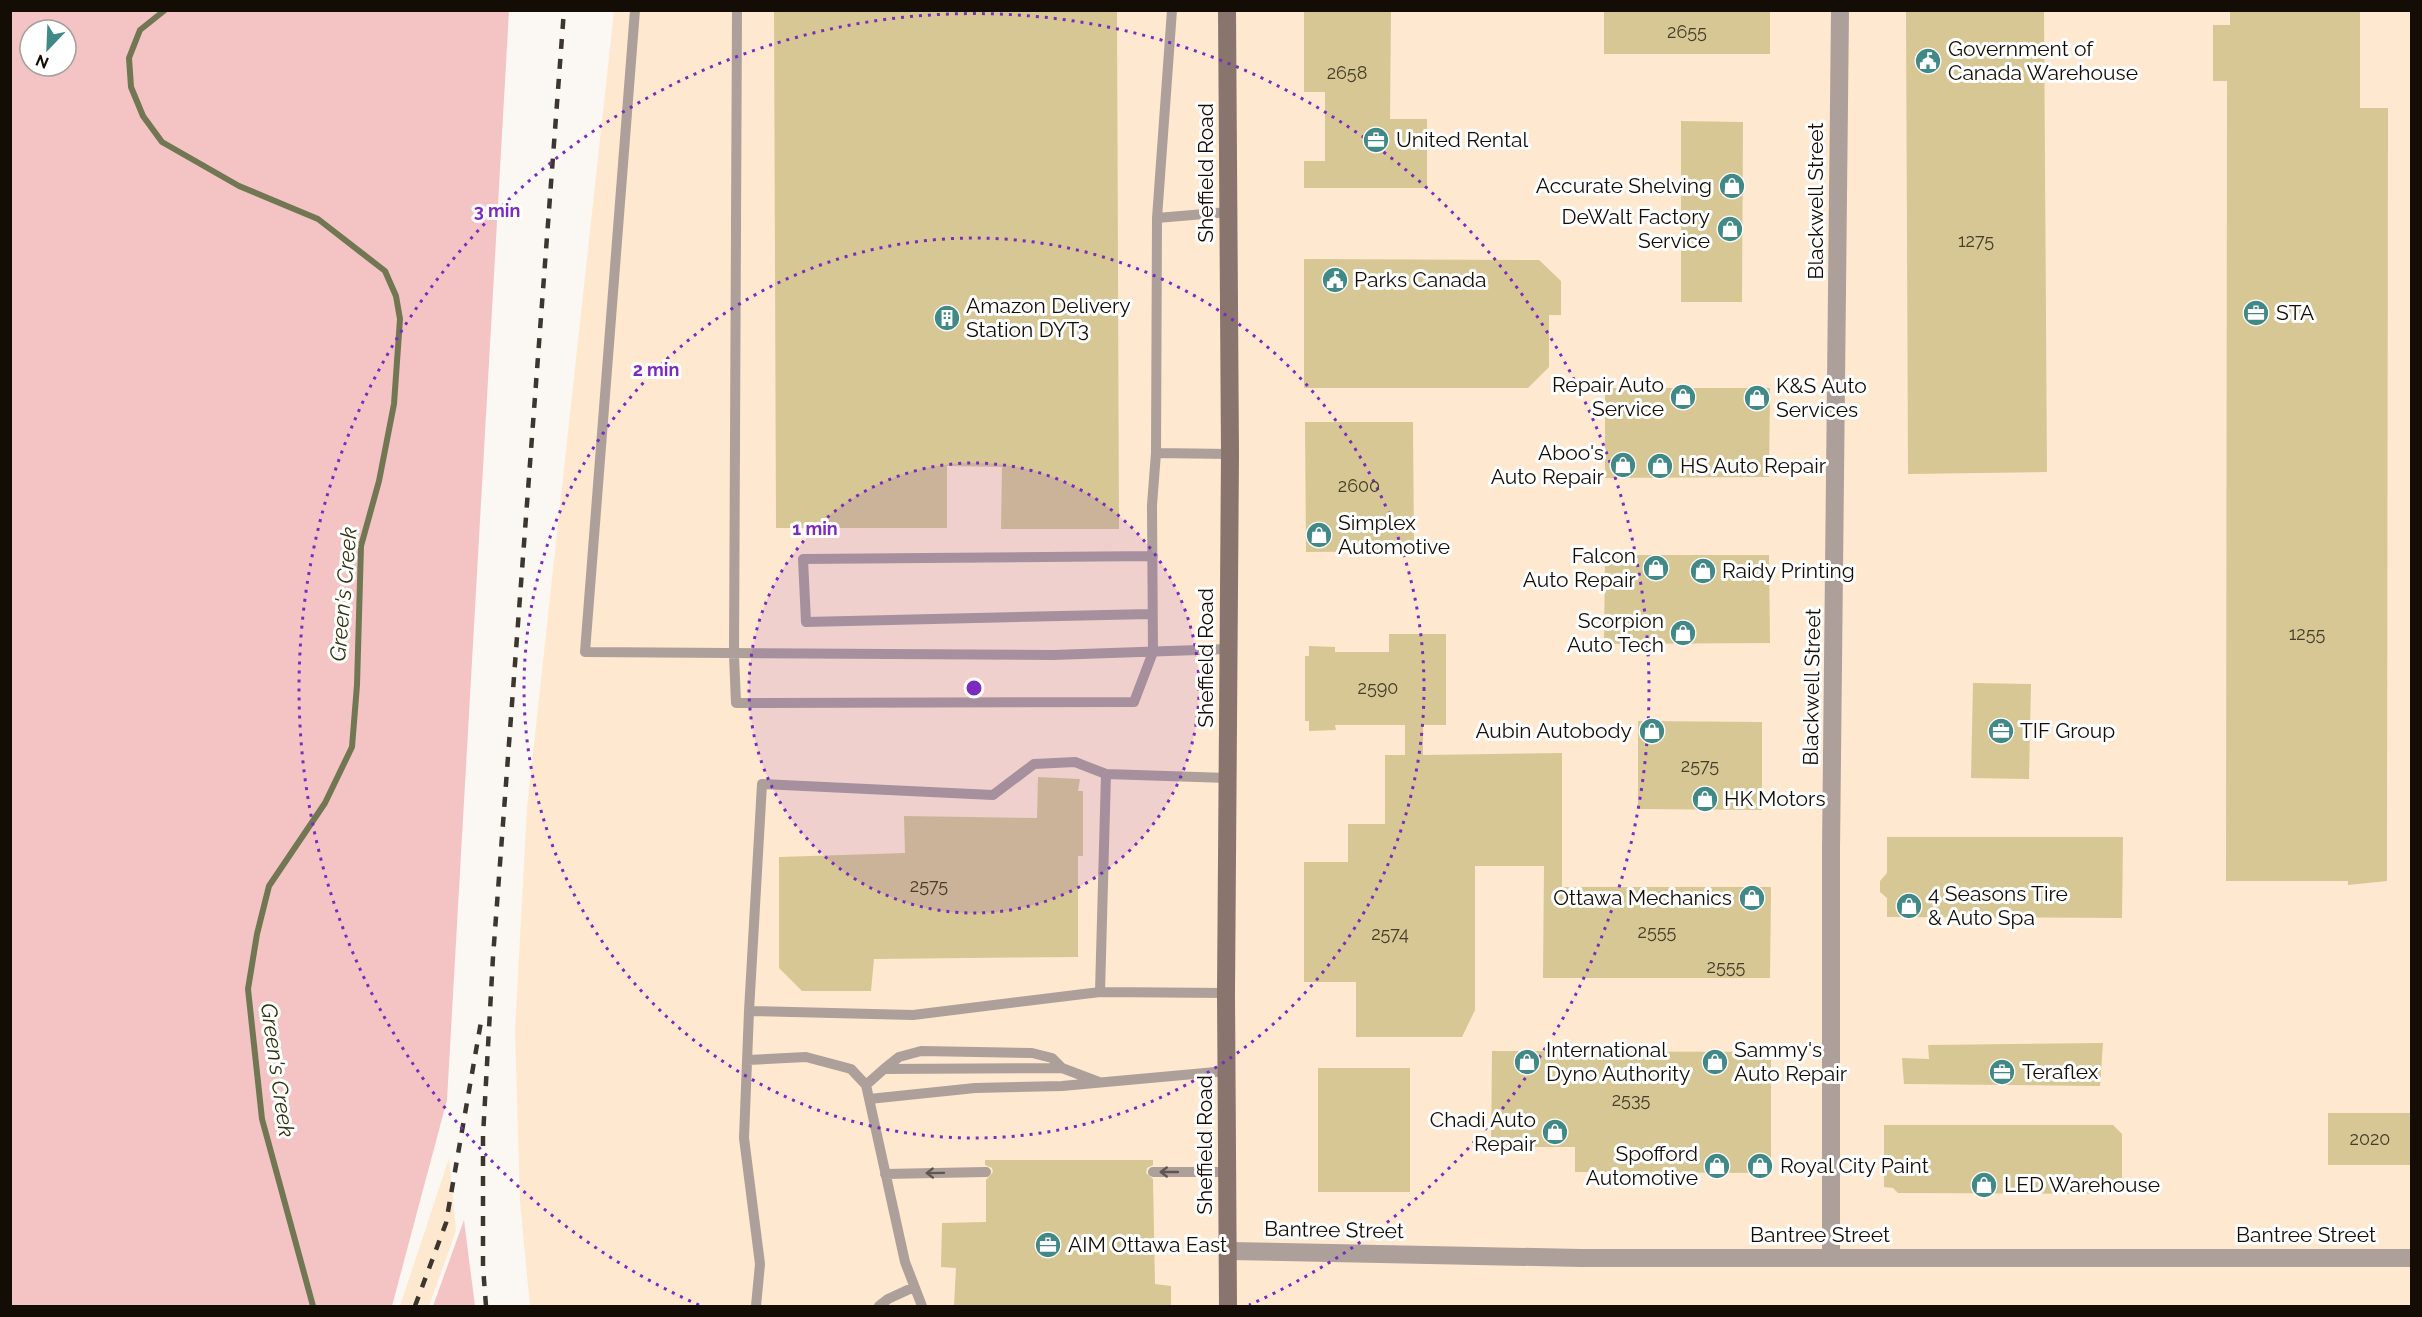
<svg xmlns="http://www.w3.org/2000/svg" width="2422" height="1317" font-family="Raleway,sans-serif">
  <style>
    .built { fill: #ffe8d0 }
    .green { fill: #f4c4c4; fill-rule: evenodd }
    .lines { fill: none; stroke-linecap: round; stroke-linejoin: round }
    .stream { stroke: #727753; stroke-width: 6 }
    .building { fill: #d7c794 }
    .lane { stroke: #ad9f9a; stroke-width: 10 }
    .street { stroke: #ad9f9a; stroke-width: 18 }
    .secondary { stroke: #89756d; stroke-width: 18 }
    .rail { stroke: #3c362f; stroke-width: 4.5; stroke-dasharray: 10 10; stroke-linecap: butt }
    .oneway { stroke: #605650 }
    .ring { fill: none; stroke: #7b2cbf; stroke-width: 3; stroke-dasharray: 3 6 }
    .labels { text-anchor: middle; stroke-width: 6; stroke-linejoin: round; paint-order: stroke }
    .number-label { font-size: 18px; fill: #453c2a }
    .poi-label { font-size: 21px; fill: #140d06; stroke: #fff; text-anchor: start }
    .street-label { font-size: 21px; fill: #140d06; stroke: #fff }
    .water-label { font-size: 22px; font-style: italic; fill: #2f350e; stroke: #fff }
    .centre { fill: #7b2cbf; stroke: #fff; stroke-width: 3 }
    .ring-label { font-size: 18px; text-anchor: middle; font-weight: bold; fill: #7b2cbf; stroke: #fff; stroke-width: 6; stroke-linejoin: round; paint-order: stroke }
  </style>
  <rect width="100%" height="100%" fill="#fbf7f2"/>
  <!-- built -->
  <path class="built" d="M614,11H2411V1306H530L520,1202L515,1031L527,808Z
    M449,1158L456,1231L429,1306H400Z"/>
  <!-- green -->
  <path class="green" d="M10,11H509L447,1100L392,1306H11ZM30,30H66V66H30Z
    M464,1220L475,1306H433Z"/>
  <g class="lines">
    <!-- stream -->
    <path class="stream" d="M165,10L140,30L129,58L131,87L143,116L162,142L239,186L318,219L385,271L396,296L400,319L394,404L379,481L361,546L357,685L352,747L325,803L269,886L257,934L248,989L262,1119L313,1306"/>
  </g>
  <!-- building -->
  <path class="building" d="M774,10H1117L1119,529H1001L1002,467L947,466V528H776Z
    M1304,10H1391L1390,119H1427V188H1304V161H1325V92H1304Z
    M1604,10H1770V54H1604Z
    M1906,10H2044L2047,472L1908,474Z
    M2230,10H2360V108H2388L2387,881L2348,885V881H2226L2227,81H2213V25H2230Z
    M1681,121L1743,122L1742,302H1681Z
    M1304,259L1539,260L1561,281V315H1549V367L1528,388H1304Z
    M1605,388H1770L1769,477L1605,478Z
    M1305,422H1413L1414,551L1306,552Z
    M1605,555H1769L1770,643L1604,644Z
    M1389,634H1446V725H1423V755L1562,753V887H1771L1770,978H1543L1544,866H1475V1010L1462,1037H1356V982H1304V862H1348V824H1385V755H1405V725H1335L1336,730L1309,731V721H1305V656H1309V646L1335,647V652H1389Z
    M1973,683L2031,684L2029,779L1971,778Z
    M1638,721L1762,722V810L1638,809Z
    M1038,777L1080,779L1078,791H1083V856H1078V957L874,959L871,991H802L779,968V857L905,853L904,816L1037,818Z
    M1887,837H2123L2122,918L1887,917V898L1880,892V881L1887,873Z
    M2103,1043L2100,1086L1904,1084L1902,1058L1929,1059L1928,1045Z
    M1492,1051L1771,1052V1173L1575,1172V1147H1491Z
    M1318,1068H1410V1192H1318Z
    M2328,1113H2412V1165H2328Z
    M1884,1125H2113L2122,1134V1194L1898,1193L1893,1188L1884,1187Z
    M985,1160H1153V1165L1147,1168L1146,1173L1153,1179L1155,1284L1171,1286V1306H954L956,1268L941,1267L942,1223L986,1222V1180L993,1172L992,1168L985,1165Z"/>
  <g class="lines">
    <!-- lane -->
    <path class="lane" d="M635,10L585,652L1053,655L1227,649
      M737,10L734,655L736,703L1134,702L1153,652L1152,505L1156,453L1230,454
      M1157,218L1172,10
      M1156,453L1157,218L1228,212
      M1150,614L806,622L803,559L1153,556
      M1106,774L1075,762L1034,764L993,795L762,784L749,1011L913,1015L1100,992L1226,993
      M1100,992L1106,774L1228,778
      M749,1011L744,1138L760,1264L756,1306
      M747,1060L806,1057L851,1069L866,1085L905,1262L922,1306
      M884,1069L899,1057L921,1051L1032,1053L1052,1058L1062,1068
      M866,1085L884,1069L1062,1068L1099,1082
      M869,1099L975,1088L1062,1086L1227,1071
      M1153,1172H1228
      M885,1174L986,1172
      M879,1306L888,1299L914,1287"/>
    <!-- street -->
    <path class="street" d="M1228,1251L1581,1258H2412
      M1831,1257V850L1840,10"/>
    <!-- secondary -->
    <path class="secondary" d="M1227,10L1230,454L1226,993L1228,1306"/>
    <!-- rail -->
    <path class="rail" d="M415,1306L446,1223L482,1016
      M486,1306L483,1267V1136L493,957L564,10"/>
  </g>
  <!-- one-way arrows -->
  <defs><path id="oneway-shaft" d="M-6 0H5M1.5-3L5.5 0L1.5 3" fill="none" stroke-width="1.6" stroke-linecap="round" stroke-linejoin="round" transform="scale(1.5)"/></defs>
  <g class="oneway">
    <use href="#oneway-shaft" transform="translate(1169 1172) rotate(180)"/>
    <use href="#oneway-shaft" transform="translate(935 1173) rotate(179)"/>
  </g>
  <!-- distance rings -->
  <circle cx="974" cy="688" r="225" fill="#7b2cbf" fill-opacity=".12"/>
  <g class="ring">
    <circle cx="974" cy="688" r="225"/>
    <circle cx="974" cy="688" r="450"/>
    <path d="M699 1305A675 675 0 1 1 1249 1305"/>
  </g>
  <!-- icons -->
  <defs>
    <g id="civic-disc" transform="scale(1.35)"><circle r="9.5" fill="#418986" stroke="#fff"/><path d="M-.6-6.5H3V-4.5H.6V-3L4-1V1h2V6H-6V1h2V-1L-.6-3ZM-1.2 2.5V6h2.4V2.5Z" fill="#fff"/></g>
    <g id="office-disc" transform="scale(1.35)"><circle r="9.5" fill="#418986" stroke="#fff"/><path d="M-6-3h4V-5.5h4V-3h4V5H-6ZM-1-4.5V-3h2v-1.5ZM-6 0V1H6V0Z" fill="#fff"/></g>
    <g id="shop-disc" transform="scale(1.35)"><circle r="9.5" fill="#418986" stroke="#fff"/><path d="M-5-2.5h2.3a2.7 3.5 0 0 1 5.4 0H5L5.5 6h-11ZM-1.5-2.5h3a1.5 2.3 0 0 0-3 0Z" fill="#fff"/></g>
    <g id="building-disc" transform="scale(1.35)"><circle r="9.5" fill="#418986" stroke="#fff"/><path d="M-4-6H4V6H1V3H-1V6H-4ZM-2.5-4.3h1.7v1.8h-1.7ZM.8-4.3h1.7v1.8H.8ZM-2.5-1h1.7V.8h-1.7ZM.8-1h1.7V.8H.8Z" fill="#fff"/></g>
  </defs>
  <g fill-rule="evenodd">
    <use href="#civic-disc" x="1928" y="61"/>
    <use href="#office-disc" x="1376" y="140"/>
    <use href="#shop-disc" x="1732" y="186"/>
    <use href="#shop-disc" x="1730" y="229"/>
    <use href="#civic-disc" x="1335" y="280"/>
    <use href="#office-disc" x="2256" y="313"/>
    <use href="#building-disc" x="947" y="318"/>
    <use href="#shop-disc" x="1683" y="397"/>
    <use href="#shop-disc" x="1757" y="398"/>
    <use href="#shop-disc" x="1623" y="465"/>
    <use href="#shop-disc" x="1660" y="466"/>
    <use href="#shop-disc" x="1319" y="535"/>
    <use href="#shop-disc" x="1656" y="568"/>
    <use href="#shop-disc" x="1703" y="571"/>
    <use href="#shop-disc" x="1683" y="633"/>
    <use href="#shop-disc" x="1652" y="731"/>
    <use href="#office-disc" x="2001" y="731"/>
    <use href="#shop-disc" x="1705" y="799"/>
    <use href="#shop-disc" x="1752" y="898"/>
    <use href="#shop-disc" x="1909" y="906"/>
    <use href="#shop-disc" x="1527" y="1062"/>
    <use href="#shop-disc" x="1715" y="1062"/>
    <use href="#office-disc" x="2002" y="1072"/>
    <use href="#shop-disc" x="1555" y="1132"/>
    <use href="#shop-disc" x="1717" y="1166"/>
    <use href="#shop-disc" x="1760" y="1166"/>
    <use href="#shop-disc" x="1984" y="1185"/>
    <use href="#office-disc" x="1048" y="1245"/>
  </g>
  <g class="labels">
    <!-- number labels -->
    <g class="number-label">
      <text x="1687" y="38">2655</text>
      <text x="1347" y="79">2658</text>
      <text x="1976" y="247">1275</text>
      <text x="1359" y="492">2600</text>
      <text x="2307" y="640">1255</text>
      <text x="1378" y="694">2590</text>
      <text x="1700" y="772">2575</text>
      <text x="929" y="892">2575</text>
      <text x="1657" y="938">2555</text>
      <text x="1390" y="940">2574</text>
      <text x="1726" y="973">2555</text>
      <text x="1631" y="1106">2535</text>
      <text x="2370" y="1145">2020</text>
    </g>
    <!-- poi labels -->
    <g class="poi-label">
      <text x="1948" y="56">Government of<tspan x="1948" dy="24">Canada Warehouse</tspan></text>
      <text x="1396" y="147">United Rental</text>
      <text x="1712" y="193" text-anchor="end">Accurate Shelving</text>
      <text x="1710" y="224" text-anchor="end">DeWalt Factory<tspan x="1710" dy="24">Service</tspan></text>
      <text x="1354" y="287">Parks Canada</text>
      <text x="966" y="313">Amazon Delivery<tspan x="966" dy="24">Station DYT3</tspan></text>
      <text x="2276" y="320">STA</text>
      <text x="1664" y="392" text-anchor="end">Repair Auto<tspan x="1664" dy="24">Service</tspan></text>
      <text x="1776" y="393">K&amp;S Auto<tspan x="1776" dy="24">Services</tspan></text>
      <text x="1604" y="460" text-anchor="end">Aboo's<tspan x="1604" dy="24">Auto Repair</tspan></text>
      <text x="1680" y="473">HS Auto Repair</text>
      <text x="1338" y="530">Simplex<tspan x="1338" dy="24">Automotive</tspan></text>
      <text x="1636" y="563" text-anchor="end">Falcon<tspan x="1636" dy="24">Auto Repair</tspan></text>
      <text x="1722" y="578">Raidy Printing</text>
      <text x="1664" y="628" text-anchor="end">Scorpion<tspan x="1664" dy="24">Auto Tech</tspan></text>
      <text x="1632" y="738" text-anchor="end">Aubin Autobody</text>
      <text x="2020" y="738">TIF Group</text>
      <text x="1724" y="806">HK Motors</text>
      <text x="1928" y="901">4 Seasons Tire<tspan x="1928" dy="24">&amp; Auto Spa</tspan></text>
      <text x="1732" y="905" text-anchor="end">Ottawa Mechanics</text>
      <text x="1546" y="1057">International<tspan x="1546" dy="24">Dyno Authority</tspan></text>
      <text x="1734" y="1057">Sammy's<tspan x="1734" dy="24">Auto Repair</tspan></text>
      <text x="2022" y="1079">Teraflex</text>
      <text x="1536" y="1127" text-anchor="end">Chadi Auto<tspan x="1536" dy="24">Repair</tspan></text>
      <text x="1698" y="1161" text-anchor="end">Spofford<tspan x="1698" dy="24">Automotive</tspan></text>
      <text x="1780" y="1173">Royal City Paint</text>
      <text x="2004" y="1192">LED Warehouse</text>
      <text x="1068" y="1252">AIM Ottawa East</text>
    </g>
    <!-- street labels -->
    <g class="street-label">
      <text transform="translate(1206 173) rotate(-90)" y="7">Sheffield Road</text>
      <text transform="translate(1816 201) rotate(-90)" y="7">Blackwell Street</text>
      <text transform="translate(1206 658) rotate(-90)" y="7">Sheffield Road</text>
      <text transform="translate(1812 687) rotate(-89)" y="7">Blackwell Street</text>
      <text transform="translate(1205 1145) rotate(-90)" y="7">Sheffield Road</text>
      <text transform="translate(1334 1230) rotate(1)" y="7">Bantree Street</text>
      <text x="1820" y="1242">Bantree Street</text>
      <text x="2306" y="1242">Bantree Street</text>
    </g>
    <!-- water labels -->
    <g class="water-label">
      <text transform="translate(343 594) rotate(-85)" y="8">Green's Creek</text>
      <text transform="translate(278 1070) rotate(82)" y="8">Green's Creek</text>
    </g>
  </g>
  <circle cx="974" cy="688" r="9" class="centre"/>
  <g class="ring-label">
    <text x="497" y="217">3 min</text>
    <text x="656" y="376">2 min</text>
    <text x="815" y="535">1 min</text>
  </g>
  <!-- border -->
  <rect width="2422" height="1317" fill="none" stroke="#140d06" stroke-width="24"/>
  <!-- north arrow -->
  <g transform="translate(48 48) rotate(203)"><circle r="28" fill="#ffffff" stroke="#a19e9b" stroke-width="1.5"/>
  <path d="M0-4.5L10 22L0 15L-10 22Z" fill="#418986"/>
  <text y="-9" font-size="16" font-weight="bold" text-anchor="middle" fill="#140d06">N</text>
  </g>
</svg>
